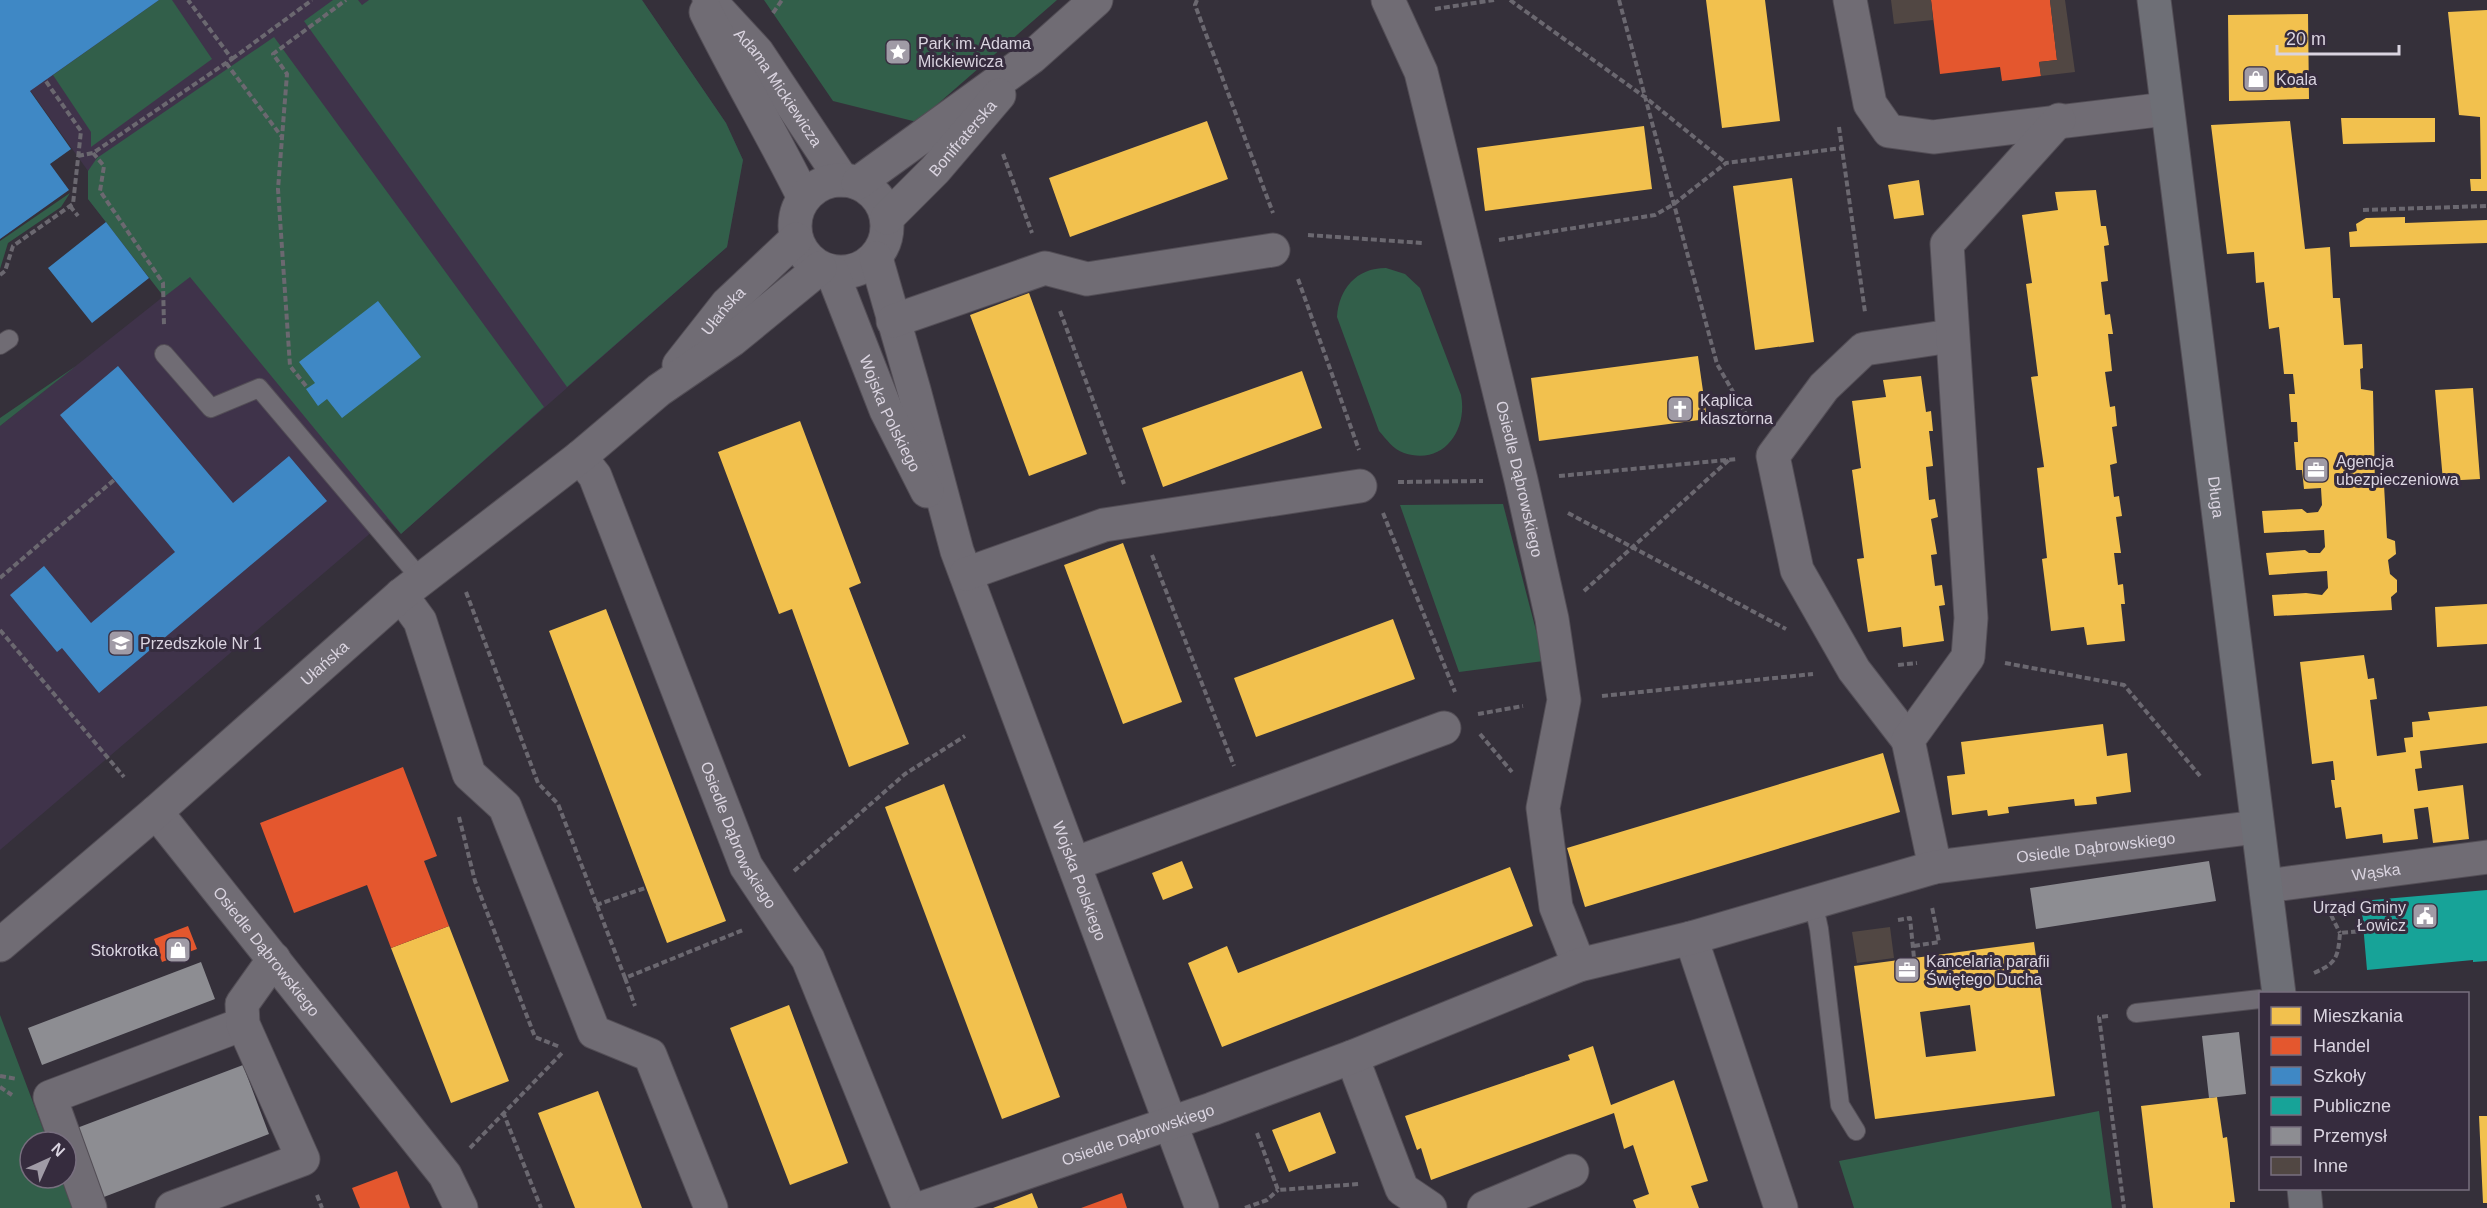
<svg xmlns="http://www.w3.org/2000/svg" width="2487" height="1208" font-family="Arial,sans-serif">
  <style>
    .built { fill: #3f334a }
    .green { fill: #325f4a }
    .homes { fill: #f2c14e; fill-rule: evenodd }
    .shops { fill: #e4572e }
    .schools { fill: #3f88c5 }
    .public { fill: #17a398 }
    .industry { fill: #8d8d92 }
    .building { fill: #514743 }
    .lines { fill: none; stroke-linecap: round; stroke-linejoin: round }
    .lane-casing { stroke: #534e56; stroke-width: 20 }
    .street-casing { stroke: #534e56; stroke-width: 35 }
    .secondary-casing { stroke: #534e56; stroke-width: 35 }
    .path { stroke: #6b6870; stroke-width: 4; stroke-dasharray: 6 3; stroke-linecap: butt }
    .lane { stroke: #706c74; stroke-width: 18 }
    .street { stroke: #706c74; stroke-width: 33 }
    .secondary { stroke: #6e6f76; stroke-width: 33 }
    .labels { text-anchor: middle; stroke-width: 6; stroke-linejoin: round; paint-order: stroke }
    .poi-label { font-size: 16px; fill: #dad4e0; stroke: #362c3e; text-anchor: start }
    .street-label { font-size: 16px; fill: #dad4e0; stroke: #362c3e }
  </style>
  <rect width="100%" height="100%" fill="#35303a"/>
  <!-- built -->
  <path class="built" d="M0,0H642L726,123L743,160L727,247L401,534L387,519L0,850V426L164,296L88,199V171L0,48Z"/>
  <!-- green -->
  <path class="green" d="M159,0H172L212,59L91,147V132L53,75Z
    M333,0H358L362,5L369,0H642L726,123L743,160L727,247L567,387L304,21Z
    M764,0H1057L917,122L833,101Z
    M274,37L544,407L401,534L190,277L164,297L88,199V171L97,158Z
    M70,193L61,207L8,243L0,269V241Z
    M1386,268L1405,274L1420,288L1461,395C1468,431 1443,466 1404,453C1393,449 1387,440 1379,431L1337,317C1339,289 1356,268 1386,268Z
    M76,366L0,426V418Z
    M1503,504L1544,661L1459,672L1400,505Z
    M0,1015L48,1142H30V1178H61L72,1208H0Z
    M2099,1111L2112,1208H1854L1839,1161Z"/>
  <!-- homes -->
  <path class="homes" d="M1706,0H1765L1780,121L1722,128Z
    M2487,10V191H2471L2470,179H2481L2480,117L2459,115L2448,12Z
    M2308,14L2309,99L2229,101L2228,15Z
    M2341,118H2435V142L2343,144Z
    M1207,121L1228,179L1070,237L1049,178Z
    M2290,121L2305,249L2330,247L2333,298H2340L2344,345L2362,344L2363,368L2360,369L2361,389L2373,391L2375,485H2384L2387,538L2395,541L2396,554L2388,560L2390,574L2397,580V592L2391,597L2392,610L2274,616L2272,595L2306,593L2322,595L2328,588L2327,571L2269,575L2266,553L2305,550L2309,553H2320L2325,547L2324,530L2264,533L2262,511L2302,509L2307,513L2318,512L2322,505L2321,488L2304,489L2302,470H2296L2294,442H2298L2297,422H2291L2289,394H2295L2293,374H2284L2279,327L2269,329L2264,282L2256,283L2254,252L2227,254L2211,125Z
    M1644,126L1652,189L1485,211L1477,148Z
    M1792,178L1814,342L1755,350L1733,186Z
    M1919,180L1924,215L1894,219L1888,185Z
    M2096,190L2101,226H2106L2109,245L2104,246L2108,281L2101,282L2105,315L2110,314L2113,334H2108L2112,371L2105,372L2110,407L2115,406L2117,426L2112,427L2117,463L2110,465L2114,497L2119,496L2122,516L2116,517L2121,553H2114L2118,585L2123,584L2125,604H2121L2125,641L2087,645L2084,627L2051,631L2042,559L2047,558L2037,468L2044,467L2031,377L2038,376L2026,284L2032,283L2022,215L2058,210L2055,192Z
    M2405,217V223L2487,220V243L2350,247L2349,232L2357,231L2356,224L2366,218Z
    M1029,293L1087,454L1029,476L970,315Z
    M1698,356L1707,419L1539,441L1531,378Z
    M1302,371L1322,428L1163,487L1142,428Z
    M1921,376L1926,412L1931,411L1933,431H1929L1933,466L1926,467L1929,500L1935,499L1938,517L1931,519L1937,554L1931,555L1935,586L1942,585L1945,605L1939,606L1944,641L1903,647L1901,627L1868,632L1857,559L1864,558L1852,470L1861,468L1852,401L1886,397L1883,380Z
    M2473,388L2480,479L2443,481L2435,390Z
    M800,421L861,583L849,588L909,744L849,767L792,609L779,614L718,452Z
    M1123,543L1182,702L1123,724L1064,565Z
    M2487,604V644L2437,647L2435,607Z
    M606,609L726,921L667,943L549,631Z
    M1393,619L1415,679L1256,737L1234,678Z
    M2364,655L2368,679L2374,678L2377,699L2370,700L2377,756L2406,752L2404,738L2413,737L2412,722L2430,720L2428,712L2487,706V743L2420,751L2422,768L2415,769L2418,791L2463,785L2469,839L2433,843L2428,807L2414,809L2418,839L2383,843L2382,834L2346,839L2341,807L2335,808L2331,780H2335L2333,761L2312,764L2300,662Z
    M2103,724L2107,756L2127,753L2131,792L2096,797L2097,804L2075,806L2074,799L2008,807L2009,813L1988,816L1987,810L1952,815L1947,776L1965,774L1961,742Z
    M1883,753L1900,812L1585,907L1567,848Z
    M944,784L1060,1097L1002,1119L885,807Z
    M1182,861L1193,888L1163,900L1152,873Z
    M1510,867L1533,926L1222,1047L1188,963L1227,946L1238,973Z
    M449,926L509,1081L451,1103L391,948Z
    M2034,942L2055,1096L1875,1119L1854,966ZM1970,1005L1976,1051L1926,1057L1920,1012Z
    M789,1005L848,1163L790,1185L730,1028Z
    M1593,1046L1611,1105L1674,1080L1708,1181L1691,1186L1699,1208H1636L1633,1200L1649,1194L1633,1145L1624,1149L1614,1113L1431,1180L1421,1148L1417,1150L1405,1116L1570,1060L1568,1055Z
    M598,1091L642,1208H575L538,1113Z
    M2217,1097L2223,1138L2227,1137L2235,1202H2230V1208H2153L2141,1106Z
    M1320,1112L1336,1153L1289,1172L1272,1130Z
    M2479,1116H2487V1203H2483Z
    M1032,1193L1038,1208H993Z"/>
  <!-- shops -->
  <path class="shops" d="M1931,0H2050L2057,60L2039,62L2041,76L2002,81L2000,67L1940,74Z
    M403,767L437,856L424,861L449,926L391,948L367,885L294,913L260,823Z
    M188,926L197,949L162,962L154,939Z
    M397,1171L410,1208H360L352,1188Z
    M1122,1193L1127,1208H1081Z"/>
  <!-- schools -->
  <path class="schools" d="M0,0H159L30,91L71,149L50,164L69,190L0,239Z
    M106,222L149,278L92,323L48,268Z
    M378,301L421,357L342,418L327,399L318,406L306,389L315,383L299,362Z
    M118,366L233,503L289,456L327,501L99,693L62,648L57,652L10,595L44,566L91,623L175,552L60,415Z"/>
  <!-- public -->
  <path class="public" d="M2487,890V961L2473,962V960L2367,970L2361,901Z"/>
  <!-- industry -->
  <path class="industry" d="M2209,861L2216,901L2036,929L2030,888Z
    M201,962L215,999L42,1065L28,1028Z
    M2239,1032L2246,1094L2209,1098L2202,1036Z
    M243,1065L269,1134L96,1200L69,1131Z"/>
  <!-- building -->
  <path class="building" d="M1891,0H1931L1933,20L1894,24Z
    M2050,0H2065L2075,72L2041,76L2039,62L2057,60Z
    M1890,927L1894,958L1857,963L1852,932Z"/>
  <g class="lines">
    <!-- lane casing -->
    <g class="lane-casing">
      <path id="lane" d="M0,345L9,339
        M164,354L211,408L259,388L421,579
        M1813,902L1819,929L1840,1105L1856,1131
        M2136,1013L2260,999"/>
    </g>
    <!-- street casing -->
    <g class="street-casing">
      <g id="street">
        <path id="s1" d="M709,0L757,52L842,180"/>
        <path id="s2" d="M1388,0L1421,72L1521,480L1552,619L1564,700L1543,808L1556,907L1579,965"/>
        <path d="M1850,0L1870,104L1889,131L1933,137L2166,109"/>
        <path d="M706,12C737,75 773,135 804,198"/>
        <circle cx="841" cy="226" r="46"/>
        <path d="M858,183L1032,57L1096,0"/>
        <path id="s3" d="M887,218L935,170L999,95"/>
        <path id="s4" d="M876,258L914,390L957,551L1202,1208"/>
        <path id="s5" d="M832,272L886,410L927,491"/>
        <path d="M893,321L1045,268L1087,279L1273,250"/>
        <path id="s6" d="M679,365L727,304L796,239"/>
        <path id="s7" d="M580,457L595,476L746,866L808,959L909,1208"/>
        <path d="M966,574L1104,525L1360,486"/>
        <path d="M401,595L420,621L469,774L505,807L594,1032L650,1055L711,1208"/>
        <path d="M1908,740L1854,670L1797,570L1773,456L1824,387L1864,349L1951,336"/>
        <path id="s8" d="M156,812L445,1175L461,1208"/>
        <path d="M1074,864L1444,728"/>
        <path d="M1935,867L1908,740L1968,657L1971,618L1947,244L2059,120"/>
        <path id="s9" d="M2266,886L2487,857"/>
        <path d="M1691,938L1781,1208"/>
        <path id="s10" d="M0,945L156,812L401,595L580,457L659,390L732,340L820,268"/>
        <path d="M1352,1057L1402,1189L1430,1208"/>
        <path d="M90,1208L50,1097L243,1024"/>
        <path d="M172,1208L303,1159L243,1024L242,1004L274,959"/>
        <path id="s11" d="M922,1208L1212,1109L1352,1057L1579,965L1691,938L1935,867L2257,827"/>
        <path d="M1484,1208L1572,1171"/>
      </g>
    </g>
    <!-- secondary casing -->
    <g class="secondary-casing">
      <g id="secondary">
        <path id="s12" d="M2154,0L2279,994"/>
        <path d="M2304,1188L2306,1208"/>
      </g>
    </g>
    <!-- path -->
    <path class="path" d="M1197,0L1195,5L1273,213
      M1510,0L1646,98L1726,163
      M1619,0L1717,364L1751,423
      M1435,9L1494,0
      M773,13L782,0
      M232,59L312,0
      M226,63L282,137
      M1839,127L1865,312
      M93,153L104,166L100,191L163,283L164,326
      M1003,154L1032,233
      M78,156L93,153L232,59L188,0
      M70,206L78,216
      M2363,210L2487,206
      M1308,235L1423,243
      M1499,240L1655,215L1674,204L1726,163L1842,148
      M0,275L5,271L13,246L73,204L81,131L45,80
      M1298,279L1359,450
      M1060,311L1124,484
      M306,386L290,366L278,189L287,74L273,54L346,0
      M1559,476L1737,459
      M1398,482L1483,481
      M1383,513L1455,692
      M1568,513L1786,629
      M1152,555L1234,766
      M0,578L114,480
      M1584,591L1730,459
      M466,592L538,783L558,804L625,978L743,930
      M0,630L124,777
      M2005,663L2124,685L2200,776
      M1898,665L1917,663
      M1602,696L1813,674
      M1478,714L1523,706
      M1480,734L1512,772
      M459,817L475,881L535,1037L560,1047
      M794,871L905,774L965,736
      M596,905L645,888
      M2331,915L2340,933
      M1898,920L1910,918L1914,958
      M1914,946L1939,942L1932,907
      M2314,973C2337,963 2338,957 2340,933L2363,931
      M625,978L635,1006
      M2108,1016L2099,1017L2124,1208
      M0,1076L17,1079
      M0,1087L12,1095
      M503,1112L541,1208
      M1257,1133L1278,1190L1359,1184
      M470,1148L563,1052
      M317,1195L322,1208
      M1245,1208L1267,1200L1278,1190"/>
    <!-- lane -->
    <use href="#lane" class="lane"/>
    <!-- street -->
    <use href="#street" class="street"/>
    <!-- secondary -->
    <use href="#secondary" class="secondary"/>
  </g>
  <!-- icons -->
  <defs>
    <g id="sight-square" transform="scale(1.35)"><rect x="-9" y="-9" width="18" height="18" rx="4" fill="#a09ba6" stroke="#362c3e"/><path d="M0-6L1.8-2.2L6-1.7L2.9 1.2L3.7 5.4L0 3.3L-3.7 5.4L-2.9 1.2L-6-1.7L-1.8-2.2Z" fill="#fff"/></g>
    <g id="shop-square" transform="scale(1.35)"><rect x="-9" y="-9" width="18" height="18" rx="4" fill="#a09ba6" stroke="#362c3e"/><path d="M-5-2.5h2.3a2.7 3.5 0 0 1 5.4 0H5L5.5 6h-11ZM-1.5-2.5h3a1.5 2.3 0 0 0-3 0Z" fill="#fff"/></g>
    <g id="church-square" transform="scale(1.35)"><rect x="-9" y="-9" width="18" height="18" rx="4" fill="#a09ba6" stroke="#362c3e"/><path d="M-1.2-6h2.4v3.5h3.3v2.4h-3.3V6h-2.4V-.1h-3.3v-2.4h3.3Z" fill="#fff"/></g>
    <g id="office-square" transform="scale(1.35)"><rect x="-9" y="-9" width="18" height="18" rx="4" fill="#a09ba6" stroke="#362c3e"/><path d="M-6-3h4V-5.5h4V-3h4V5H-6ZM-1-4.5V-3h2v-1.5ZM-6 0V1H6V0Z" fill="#fff"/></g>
    <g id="school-square" transform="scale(1.35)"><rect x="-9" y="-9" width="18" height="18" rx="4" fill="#a09ba6" stroke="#362c3e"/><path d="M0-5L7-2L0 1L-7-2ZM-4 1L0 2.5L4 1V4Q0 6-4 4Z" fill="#fff"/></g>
    <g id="civic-square" transform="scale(1.35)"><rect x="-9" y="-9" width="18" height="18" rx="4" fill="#a09ba6" stroke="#362c3e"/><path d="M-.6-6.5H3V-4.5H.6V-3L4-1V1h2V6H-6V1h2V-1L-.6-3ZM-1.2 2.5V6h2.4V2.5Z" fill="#fff"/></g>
  </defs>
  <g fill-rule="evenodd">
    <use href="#sight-square" x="898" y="52"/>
    <use href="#shop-square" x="2256" y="79"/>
    <use href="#church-square" x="1680" y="409"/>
    <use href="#office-square" x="2316" y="470"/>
    <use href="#school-square" x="121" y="643"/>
    <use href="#civic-square" x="2425" y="916"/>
    <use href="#shop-square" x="178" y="950"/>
    <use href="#office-square" x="1907" y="970"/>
  </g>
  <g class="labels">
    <!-- poi labels -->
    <g class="poi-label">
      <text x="918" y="49">Park im. Adama<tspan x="918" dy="18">Mickiewicza</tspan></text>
      <text x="2276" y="85">Koala</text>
      <text x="1700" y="406">Kaplica<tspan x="1700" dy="18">klasztorna</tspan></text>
      <text x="2336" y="467">Agencja<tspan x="2336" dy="18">ubezpieczeniowa</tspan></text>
      <text x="140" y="649">Przedszkole Nr 1</text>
      <text x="2406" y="913" text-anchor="end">Urząd Gminy<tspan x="2406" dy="18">Łowicz</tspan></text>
      <text x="158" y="956" text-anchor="end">Stokrotka</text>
      <text x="1926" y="967">Kancelaria parafii<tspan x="1926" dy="18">Świętego Ducha</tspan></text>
    </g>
    <!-- street labels -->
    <g class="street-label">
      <text dy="6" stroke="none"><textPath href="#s1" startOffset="112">Adama Mickiewicza</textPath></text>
      <text dy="6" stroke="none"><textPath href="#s3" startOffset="110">Bonifraterska</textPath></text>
      <text dy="6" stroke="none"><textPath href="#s6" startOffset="70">Ułańska</textPath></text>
      <text dy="6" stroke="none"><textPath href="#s5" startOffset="153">Wojska Polskiego</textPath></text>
      <text dy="6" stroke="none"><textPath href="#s2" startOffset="498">Osiedle Dąbrowskiego</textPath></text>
      <text dy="6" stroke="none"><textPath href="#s12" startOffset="501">Długa</textPath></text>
      <text dy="6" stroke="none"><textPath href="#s10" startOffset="430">Ułańska</textPath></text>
      <text dy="6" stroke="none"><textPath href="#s7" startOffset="411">Osiedle Dąbrowskiego</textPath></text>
      <text dy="6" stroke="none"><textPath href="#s11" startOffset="1232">Osiedle Dąbrowskiego</textPath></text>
      <text dy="6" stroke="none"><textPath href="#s9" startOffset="111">Wąska</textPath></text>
      <text dy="6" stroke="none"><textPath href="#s4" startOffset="656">Wojska Polskiego</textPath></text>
      <text dy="6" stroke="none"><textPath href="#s8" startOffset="178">Osiedle Dąbrowskiego</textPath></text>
      <text dy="6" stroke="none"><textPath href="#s11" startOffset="228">Osiedle Dąbrowskiego</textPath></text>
    </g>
  </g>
  <!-- legend -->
  <rect x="2259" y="992" width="210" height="198" fill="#362c3e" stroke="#786f7f" stroke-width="1.5"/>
  <rect x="2271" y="1007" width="30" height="18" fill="#f2c14e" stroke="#786f7f" stroke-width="1.5"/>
  <text x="2313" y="1022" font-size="18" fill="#dad4e0">Mieszkania</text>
  <rect x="2271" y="1037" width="30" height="18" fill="#e4572e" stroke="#786f7f" stroke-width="1.5"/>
  <text x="2313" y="1052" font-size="18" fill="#dad4e0">Handel</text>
  <rect x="2271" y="1067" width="30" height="18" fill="#3f88c5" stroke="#786f7f" stroke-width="1.5"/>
  <text x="2313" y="1082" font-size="18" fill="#dad4e0">Szkoły</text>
  <rect x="2271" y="1097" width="30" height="18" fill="#17a398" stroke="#786f7f" stroke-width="1.5"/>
  <text x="2313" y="1112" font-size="18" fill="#dad4e0">Publiczne</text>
  <rect x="2271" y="1127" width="30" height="18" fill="#8d8d92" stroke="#786f7f" stroke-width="1.5"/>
  <text x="2313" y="1142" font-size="18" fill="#dad4e0">Przemysł</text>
  <rect x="2271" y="1157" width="30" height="18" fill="#514743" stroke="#786f7f" stroke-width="1.5"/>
  <text x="2313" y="1172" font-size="18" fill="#dad4e0">Inne</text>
  <!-- north arrow -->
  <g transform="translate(48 1160) rotate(45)"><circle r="28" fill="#362c3e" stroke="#786f7f" stroke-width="1.5"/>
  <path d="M0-4.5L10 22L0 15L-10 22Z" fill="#a09ba6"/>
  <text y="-9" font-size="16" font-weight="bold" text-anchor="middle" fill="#dad4e0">N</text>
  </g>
  <!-- scale -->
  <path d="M2277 45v9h122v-9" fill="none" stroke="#dad4e0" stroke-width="3"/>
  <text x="2286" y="45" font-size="18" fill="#dad4e0" stroke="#362c3e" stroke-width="4.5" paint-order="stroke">20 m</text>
</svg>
